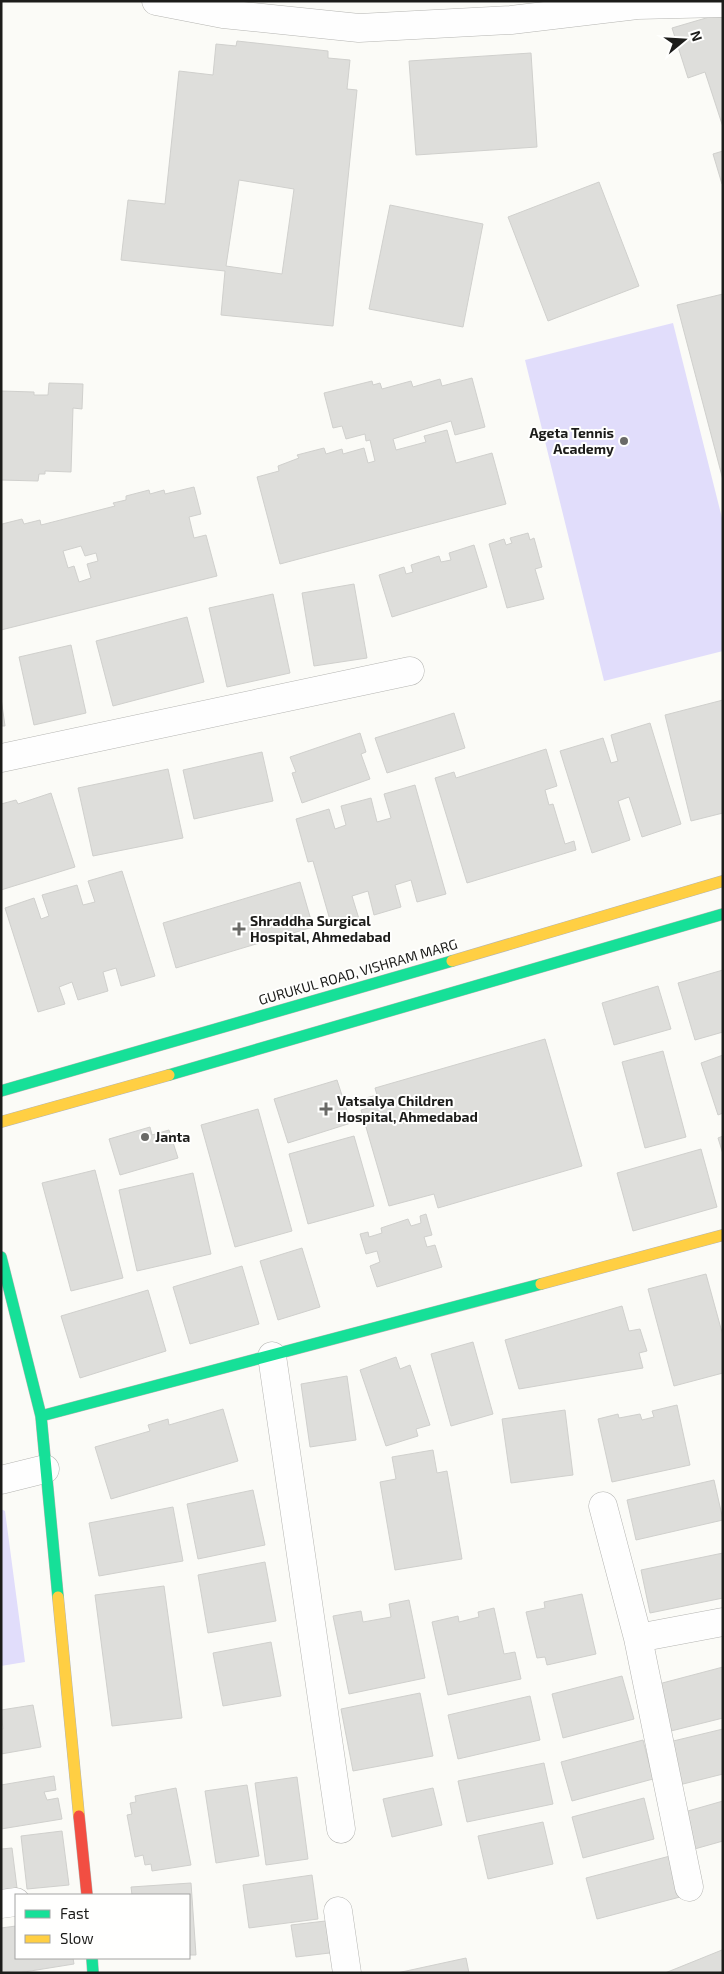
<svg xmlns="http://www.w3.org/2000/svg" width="724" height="1974" font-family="'Exo 2',sans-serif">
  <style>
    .green { fill: #e1ddfb }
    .building { fill: #dededb; stroke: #d0d0cd; fill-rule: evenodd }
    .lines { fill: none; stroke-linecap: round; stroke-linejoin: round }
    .street-casing { stroke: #b5b5b2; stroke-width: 29 }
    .fast-casing { stroke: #b5b5b2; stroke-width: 12 }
    .slow-casing { stroke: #b5b5b2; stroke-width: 12 }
    .jam-casing { stroke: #b5b5b2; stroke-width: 12 }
    .street { stroke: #fefefe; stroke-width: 28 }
    .fast { stroke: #16e098; stroke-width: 11 }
    .slow { stroke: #ffcf43; stroke-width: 11 }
    .jam { stroke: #f24e42; stroke-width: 11 }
    .poi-dot { fill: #6a6a67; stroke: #fffffe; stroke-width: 2 }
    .labels { text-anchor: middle; stroke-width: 4; stroke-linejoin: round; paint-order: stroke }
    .poi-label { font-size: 14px; font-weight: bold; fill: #1c1c1a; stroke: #fffffe; text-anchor: start }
    .street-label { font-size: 14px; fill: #1c1c1a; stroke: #fffffe }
  </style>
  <rect width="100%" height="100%" fill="#fbfbf7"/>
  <!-- green -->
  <path class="green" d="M673,323L723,522V651L604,681L525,360Z
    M1,1509L5,1511L25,1662L1,1666Z"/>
  <!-- building -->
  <path class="building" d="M723,13V127L705,72L688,78L672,28Z
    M237,41L328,51V58L350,60L347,89L357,90L333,326L221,315L225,271L121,260L128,200L165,204L179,71L213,75L216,44L236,46ZM239,180L294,189L282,274L226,266Z
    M531,53L537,147L416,155L409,61Z
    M723,151V183L722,184L713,154Z
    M599,182L639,286L548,321L508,217Z
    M390,205L483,224L463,327L369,309Z
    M723,294V480L677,305Z
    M472,378L485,427L455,435L451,421L393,439L396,450L426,442L424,436L447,430L456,463L492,453L506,504L280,564L257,477L279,471L278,466L299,458L297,455L324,448L326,454L342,449L343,454L364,448L368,463L375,461L370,440L366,441L365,434L346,439L342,426L333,428L324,393L372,381L373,385L380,383L382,389L411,381L413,387L440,379L442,386Z
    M49,383L83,384L82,409L73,408L71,472L45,471V474H39L38,481L1,480V391L34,392V395H48Z
    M194,487L201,514L189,517L194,538L206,535L217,576L1,630L2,524L22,519L24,524L40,520L41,525L115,506L113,503L126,500V496L149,490L150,494L164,490L165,494ZM81,546L85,556L96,553L98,561L87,564L91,578L79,582L74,566L68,568L63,551Z
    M528,533L530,540L534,538L542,567L535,569L544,599L507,608L489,544L504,539L506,545L512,543L510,538Z
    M474,545L487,587L392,617L379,575L404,567L406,574L413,572L411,565L439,556L441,562L451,560L449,553Z
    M354,584L367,658L314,666L302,593Z
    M273,594L290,673L227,687L209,608Z
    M187,617L204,682L113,706L96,641Z
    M71,645L86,713L34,725L19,657Z
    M1,698L5,726H1Z
    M723,700V813L691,821L665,715Z
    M454,713L465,748L387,773L375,738Z
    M650,723L681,824L642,837L629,797L618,801L630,840L592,853L560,751L603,738L611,763L618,761L611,735Z
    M360,733L366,752L361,754L370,779L302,803L292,773L296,772L290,757Z
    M546,749L557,786L545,790L549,805L553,804L565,844L574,841L576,850L467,883L435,778L454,772L456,778Z
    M262,752L273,801L194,819L183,770Z
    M168,769L183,838L93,856L78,788Z
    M415,785L446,894L417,902L411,880L395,885L401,907L374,915L368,891L352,896L359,919L332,927L313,861L308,862L296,819L329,809L335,829L346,825L341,806L371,798L377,822L391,818L384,794Z
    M51,793L75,867L1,890V804L16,800L18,804Z
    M122,871L155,976L121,986L116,968L103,972L108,991L78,1000L72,982L59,987L65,1004L38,1012L5,908L34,898L41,919L49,916L42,895L77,885L83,905L95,902L88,881Z
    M300,882L313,927L176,968L163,923Z
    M723,970V1032L695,1040L678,983Z
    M658,986L671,1029L614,1045L602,1003Z
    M545,1039L582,1166L438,1208L434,1194L389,1206L361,1110L368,1108L366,1098L377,1095L375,1088Z
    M663,1051L686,1137L645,1148L622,1062Z
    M723,1055V1113L718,1115L701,1063Z
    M337,1080L351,1123L288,1143L274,1099Z
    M258,1109L292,1231L235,1247L201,1125Z
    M150,1127L152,1135L169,1130L178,1158L120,1175L109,1139Z
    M354,1136L374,1206L308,1224L289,1154Z
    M723,1136V1154L718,1138Z
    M701,1149L717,1207L633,1231L617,1173Z
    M95,1170L123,1278L71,1291L42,1183Z
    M193,1173L211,1254L137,1271L119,1190Z
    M426,1214L432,1235L424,1237L427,1247L435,1245L442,1267L377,1287L370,1266L380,1262L377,1251L366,1254L360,1234L368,1232L369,1237L382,1233L381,1228L408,1219L411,1226L421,1223L420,1216Z
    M302,1248L320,1307L278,1320L260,1261Z
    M242,1266L259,1324L190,1344L173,1287Z
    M706,1274L723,1336V1373L674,1386L648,1289Z
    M148,1290L166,1351L80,1378L61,1316Z
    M622,1306L629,1331L640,1329L647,1351L639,1353L643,1368L519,1389L505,1340Z
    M473,1342L493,1414L451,1426L431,1354Z
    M396,1357L400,1369L410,1365L430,1425L416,1429L418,1436L386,1446L360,1370Z
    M347,1376L356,1440L310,1447L301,1384Z
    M677,1405L690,1465L612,1482L598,1419L618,1414L619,1418L640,1414L642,1420L654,1417L652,1411Z
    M223,1409L238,1461L111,1499L95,1447L150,1431L148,1425L168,1419L169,1425Z
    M565,1410L573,1475L511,1483L502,1419Z
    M433,1450L437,1473L447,1471L462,1559L395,1570L380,1482L396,1479L392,1457Z
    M714,1480L723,1520L636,1540L627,1500Z
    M253,1490L265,1545L198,1559L187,1504Z
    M173,1507L183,1561L99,1576L89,1523Z
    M723,1553V1598L650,1613L641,1570Z
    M265,1562L276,1621L208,1633L198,1575Z
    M164,1586L182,1718L112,1726L95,1595Z
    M582,1594L596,1654L547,1665L545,1657L537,1658L526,1612L545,1608L544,1602Z
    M409,1600L425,1678L349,1694L333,1616L361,1611L363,1622L391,1617L389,1604Z
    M494,1608L504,1654L515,1652L521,1679L448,1695L432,1622L458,1616L459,1622L479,1617L478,1612Z
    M271,1642L281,1696L223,1706L213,1653Z
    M723,1667V1718L663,1733L651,1686Z
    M622,1676L634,1719L563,1738L552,1694Z
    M420,1693L433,1756L353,1771L341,1709Z
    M530,1696L540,1740L458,1759L448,1715Z
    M33,1705L41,1747L1,1754V1729H3L1,1710Z
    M723,1729V1774L675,1786L665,1743Z
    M643,1740L653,1779L572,1801L561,1762Z
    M544,1763L553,1804L467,1822L458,1781Z
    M54,1776L56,1790L44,1792L47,1800L58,1798L62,1819L1,1829V1785Z
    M297,1777L308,1859L266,1865L255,1783Z
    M247,1785L259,1856L216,1863L205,1791Z
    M176,1788L191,1865L152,1871L151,1864L145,1865L143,1855L135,1857L127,1815L132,1814L130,1803L136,1802L135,1796Z
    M433,1788L442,1825L392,1837L383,1799Z
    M644,1798L654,1839L583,1858L572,1817Z
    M723,1801V1841L691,1850L681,1813Z
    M543,1822L553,1864L488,1879L478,1836Z
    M62,1831L69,1885L27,1889L21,1836Z
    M12,1848L17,1888L1,1890V1849Z
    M670,1856L680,1897L597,1919L586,1878Z
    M312,1875L318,1919L249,1928L243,1885Z
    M191,1883L196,1955H189V1895H132L131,1887Z
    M334,1920L338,1952L296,1957L291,1925Z
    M16,1926V1958H73L74,1964L18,1973H1V1928Z
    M722,1950L723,1973H665Z
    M466,1958L469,1973H397Z"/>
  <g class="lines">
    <!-- street casing -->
    <g class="street-casing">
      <path id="street" d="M156,1L223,14L359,28L511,20L637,5L723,3
        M1,758L410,671
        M272,1356L341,1829
        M1,1480L45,1469
        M603,1506L638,1638L689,1887
        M638,1638L723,1622
        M1,1904L16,1902
        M338,1911L347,1973"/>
    </g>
    <!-- fast casing -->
    <g class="fast-casing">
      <path id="fast" d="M169,1075L723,914
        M1,1091L452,961
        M1,1257L41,1416L58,1597
        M41,1416L541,1284
        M92,1958L93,1973"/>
    </g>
    <!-- slow casing -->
    <g class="slow-casing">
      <path id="slow" d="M452,961L723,881
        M1,1122L169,1075
        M541,1284L723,1235
        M58,1597L79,1816"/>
    </g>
    <!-- jam casing -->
    <g class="jam-casing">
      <path id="jam" d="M79,1816L87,1895"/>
    </g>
    <!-- street -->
    <use href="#street" class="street"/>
    <!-- fast -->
    <use href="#fast" class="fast"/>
    <!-- slow -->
    <use href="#slow" class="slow"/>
    <!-- jam -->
    <use href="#jam" class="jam"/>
  </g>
  <!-- markers -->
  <g class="poi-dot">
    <circle cx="624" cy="441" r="5"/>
    <path d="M236.5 921.5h5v5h5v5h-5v5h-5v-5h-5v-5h5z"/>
    <path d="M323.5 1101.5h5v5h5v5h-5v5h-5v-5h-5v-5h5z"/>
    <circle cx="145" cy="1137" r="5"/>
  </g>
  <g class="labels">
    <!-- poi labels -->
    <g class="poi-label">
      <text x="614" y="438" text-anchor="end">Ageta Tennis<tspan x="614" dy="16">Academy</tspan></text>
      <text x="250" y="926">Shraddha Surgical<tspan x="250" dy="16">Hospital, Ahmedabad</tspan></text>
      <text x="337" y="1106">Vatsalya Children<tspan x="337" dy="16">Hospital, Ahmedabad</tspan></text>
      <text x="155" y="1142">Janta</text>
    </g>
    <!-- street labels -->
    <g class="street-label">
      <text transform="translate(358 972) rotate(-16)" y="5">GURUKUL ROAD, VISHRAM MARG</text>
    </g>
  </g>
  <!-- border -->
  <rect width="724" height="1974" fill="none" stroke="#1c1c1a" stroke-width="5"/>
  <!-- legend -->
  <rect x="15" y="1894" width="175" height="65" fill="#fffffe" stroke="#a4a4a3"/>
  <rect x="25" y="1910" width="25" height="8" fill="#16e098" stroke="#a4a4a3"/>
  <text x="60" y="1919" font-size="15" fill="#1c1c1a">Fast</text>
  <rect x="25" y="1935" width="25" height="8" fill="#ffcf43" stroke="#a4a4a3"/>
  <text x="60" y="1944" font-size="15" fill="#1c1c1a">Slow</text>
  <!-- north arrow -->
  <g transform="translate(684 40) rotate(72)" stroke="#fffffe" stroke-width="4" paint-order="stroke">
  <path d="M0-4L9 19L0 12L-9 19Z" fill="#1c1c1a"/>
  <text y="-8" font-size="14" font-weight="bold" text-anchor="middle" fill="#1c1c1a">N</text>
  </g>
</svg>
